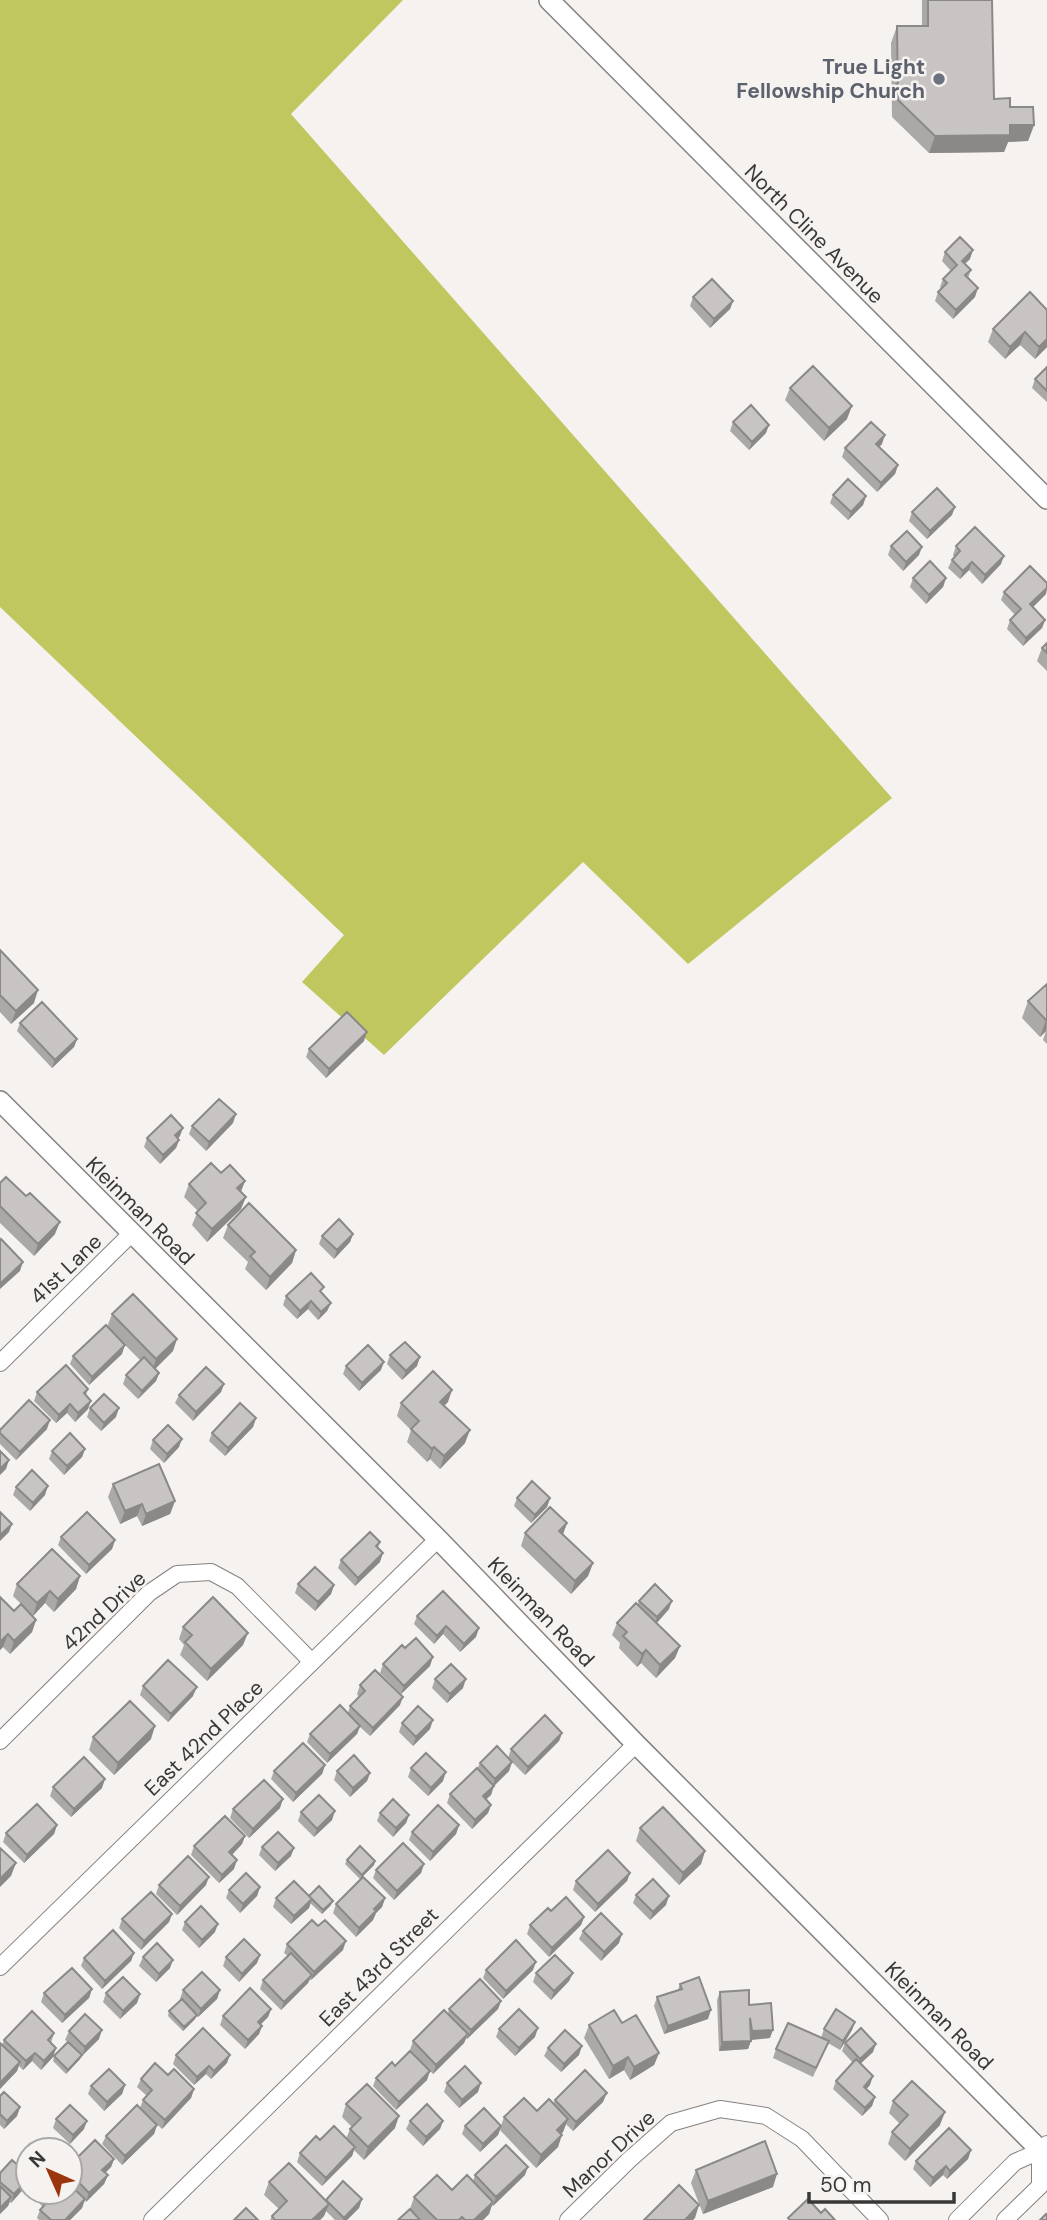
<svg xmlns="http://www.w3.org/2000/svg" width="1047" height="2220" font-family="'DM Sans',sans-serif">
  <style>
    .forest { fill: #c0c75f }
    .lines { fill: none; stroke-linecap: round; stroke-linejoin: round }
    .minor-casing { stroke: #858281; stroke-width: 18 }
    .tertiary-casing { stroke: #858281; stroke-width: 22 }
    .minor { stroke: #fff; stroke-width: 16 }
    .tertiary { stroke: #fff; stroke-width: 19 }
    .wall { fill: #aba9a8 }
    .shaded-wall { fill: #8b8988 }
    .building { fill: #c7c4c3; stroke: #8b8988; stroke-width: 2 }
    .worship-dot { fill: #6b7280; stroke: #f5f2f0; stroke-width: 2.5 }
    .labels { text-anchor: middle; stroke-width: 5; stroke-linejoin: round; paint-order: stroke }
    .worship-label { font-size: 21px; font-weight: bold; fill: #5b616d; stroke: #f5f2f0; text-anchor: end }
    .street-label { font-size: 21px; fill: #393837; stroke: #f5f2f0 }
  </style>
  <rect width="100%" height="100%" fill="#f5f2f0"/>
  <!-- forest -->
  <path class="forest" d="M0,0H403L291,114L892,798L688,964L583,862L384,1055L302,982L344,935L0,607Z"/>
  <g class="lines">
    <!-- minor casing -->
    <g class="minor-casing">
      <path id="minor" d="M0,1363L131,1234
        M0,1741L149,1593L177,1574L211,1572L237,1586L312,1662
        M0,1967L438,1539
        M152,2220L636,1744
        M568,2220L629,2160L671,2123L720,2109L766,2116L802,2139L880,2220
        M957,2220L1015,2162L1040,2151L1047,2144
        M1005,2220L1040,2186V2151"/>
    </g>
    <!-- tertiary casing -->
    <g class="tertiary-casing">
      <path id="tertiary" d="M549,0L1047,499
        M0,1101L438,1539L636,1744L1047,2157"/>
    </g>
    <!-- minor -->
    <use href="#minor" class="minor"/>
    <!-- tertiary -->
    <use href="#tertiary" class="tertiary"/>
  </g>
  <!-- wall -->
  <path class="wall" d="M922,0H992L994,99L1010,107L1034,125L1028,141L1008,142L1004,152L929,153L892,117L891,43L897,26H922Z
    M945,252L970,259L965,264L971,270L968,278L975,297L953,319L935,301L938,292L942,289L940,287L943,279L951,271L942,261Z
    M1030,292L1047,347L1035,359L1020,345L1005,359L988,342L993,329Z
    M693,297L733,301L730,309L710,328L690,306Z
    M1047,367V402L1032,388L1035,379Z
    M790,388L847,419L824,441L785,400Z
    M733,422L766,433L749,450L730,431Z
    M882,444L879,447L898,465L895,474L877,492L842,457L845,448Z
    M833,495L866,496L863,505L848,520L830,503Z
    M912,512L952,515L927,539L909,521Z
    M891,546L919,555L903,571L888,555Z
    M956,546L1001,564L982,584L969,570L960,579L948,568L952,560L954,557L953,555Z
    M913,578H946L943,587L926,604L910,587Z
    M1047,583L1046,594L1033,607L1045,620L1042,628L1023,646L1007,629L1010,620L1015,615L1001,600L1004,592Z
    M1047,643V671L1037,661L1042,648Z
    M0,950L34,1003L11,1024L0,1012Z
    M1047,984V1044L1043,1040L1046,1031L1040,1037L1022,1018L1028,1001Z
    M20,1023L77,1039L74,1047L52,1068L17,1031Z
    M364,1041L326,1078L306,1057L309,1049Z
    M233,1123L206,1151L189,1134L192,1126Z
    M180,1136L178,1138L179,1140L176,1148L160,1164L144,1147L147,1138Z
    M221,1173L245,1181L241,1192V1209L207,1242L192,1225L198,1211L184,1197L189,1184Z
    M0,1183L55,1234L34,1256L0,1223Z
    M228,1225L296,1250L292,1263L266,1290L245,1269L248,1262L223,1238Z
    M353,1234L350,1242L334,1259L319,1244L322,1236Z
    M322,1293L331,1303L327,1311L318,1320L308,1309L297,1319L283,1305L286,1296Z
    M112,1314L173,1351L155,1369L159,1373L156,1381L138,1399L123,1384L126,1375L141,1361L107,1327Z
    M122,1354L89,1385L70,1364L73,1356Z
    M390,1355L417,1366L402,1380L387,1364Z
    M346,1366L381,1370L359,1391L343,1374Z
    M224,1384L221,1392L193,1421L175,1403L179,1395Z
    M88,1389L86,1395L88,1409L75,1422L67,1413L56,1423L34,1401L37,1392Z
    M448,1402L444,1405L465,1443L440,1469L430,1459L427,1462L407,1442L411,1430L397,1416L401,1403Z
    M90,1408L116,1417L101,1431L87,1417Z
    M256,1418L253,1427L225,1456L209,1441L212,1433Z
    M47,1429L16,1460L0,1444V1430Z
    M153,1440L179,1447L164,1463L150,1449Z
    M85,1449L82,1457L64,1475L49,1459L52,1451Z
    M113,1484L175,1501L170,1514L142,1526L137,1516L120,1524L108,1497Z
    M16,1487L45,1495L30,1511L13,1495Z
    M517,1498H550L547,1507L531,1523L514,1506Z
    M567,1523L563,1535L593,1563L588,1576L571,1594L521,1546L525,1533Z
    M61,1537L115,1540L112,1549L86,1574L58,1545Z
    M380,1542L378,1548L380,1562L355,1586L338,1568L341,1560Z
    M80,1576L76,1589L54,1612L45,1603L33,1616L36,1620L32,1632L10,1654L3,1647L0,1650V1597L14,1611L21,1604L13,1596L17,1584Z
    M298,1584L334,1585L331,1594L315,1611L295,1593Z
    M639,1601L669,1609L657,1623L680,1646L675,1658L656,1678L641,1663L637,1667L619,1648L620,1643L612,1635L617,1623L638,1604Z
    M417,1616L476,1637L460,1652L443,1634L434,1644L414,1624Z
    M183,1627L243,1645L207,1681L180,1655L184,1645L179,1639Z
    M405,1648L430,1666L401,1694L380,1673L383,1664Z
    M435,1679L463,1688L447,1703L432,1688Z
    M360,1685L400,1705L370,1736L360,1727L357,1734L327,1763L307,1742L310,1734L348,1713L350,1706L359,1697L357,1694Z
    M143,1686L193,1696L168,1722L140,1695Z
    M402,1723L430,1729L413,1746L399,1732Z
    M562,1733L559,1741L525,1775L512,1762L509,1771L493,1786L491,1795L486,1799L491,1805L488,1813L472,1829L447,1803L450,1794L477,1769L480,1763L508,1758L511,1749Z
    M93,1737L151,1739L114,1775L89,1750Z
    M325,1765L322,1774L293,1802L271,1779L274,1771Z
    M411,1768L443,1781L428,1796L408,1777Z
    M337,1771L370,1773L367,1781L350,1797L334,1780Z
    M53,1787L102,1788L71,1817L50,1796Z
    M280,1808L249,1838L230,1818L233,1809Z
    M301,1812L332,1820L314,1837L298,1821Z
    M380,1813L409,1815L406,1823L393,1837L377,1821Z
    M57,1825L54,1834L24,1863L3,1842L6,1833Z
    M459,1825L456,1834L430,1861L409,1840L412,1832Z
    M640,1828L705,1851L701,1864L679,1885L636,1841Z
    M245,1836L242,1844L232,1855L234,1869L219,1883L191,1855L194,1846Z
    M262,1847L291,1856L275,1871L259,1855Z
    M347,1860L375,1861L374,1865L360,1879L345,1864Z
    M424,1864L421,1873L394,1900L373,1878L376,1870Z
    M630,1873L627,1881L595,1912L573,1890L576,1881Z
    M159,1885H206L177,1915L156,1894Z
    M260,1887L257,1896L240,1913L226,1898L229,1890Z
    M636,1895L666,1905L650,1920L633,1903Z
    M309,1896L331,1905L322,1914L310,1903L309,1908L291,1924L273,1907L276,1898Z
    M385,1898L382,1907L376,1913L373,1920L356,1937L333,1913L336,1904Z
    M551,1911L584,1917L581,1925L549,1957L527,1934L530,1925Z
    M172,1914L169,1922L141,1950L119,1928L122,1919Z
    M185,1922L215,1932L199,1948L182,1930Z
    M583,1931L619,1943L601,1961L579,1939Z
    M287,1944L343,1950L311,1980L310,1979L308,1983L281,2010L260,1989L263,1980L288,1956L284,1953Z
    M134,1953L131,1961L102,1989L81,1966L84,1958Z
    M260,1955L257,1963L239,1982L223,1966L226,1957Z
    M143,1957L170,1968L156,1982L139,1966Z
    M486,1970H533L503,1999L483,1978Z
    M536,1973H573L569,1981L551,2000L533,1982Z
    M680,1984L708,2019L664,2034L654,2006L657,1997L678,1990Z
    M92,1989L89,1998L62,2023L41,2002L44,1993Z
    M183,1990H220L217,1999L198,2017L196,2016L195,2019L183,2031L168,2016L169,2011L181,2000L180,1999Z
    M720,1992L749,2005L770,2038L751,2040L748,2049L719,2051L717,2000Z
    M106,1993L140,1994L137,2003L120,2019L103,2002Z
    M501,2001L498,2009L467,2039L466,2038L464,2043L433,2074L410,2050L413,2041L448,2014L449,2009Z
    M271,2009L268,2017L261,2024L262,2026L259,2034L245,2049L220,2025L223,2016Z
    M855,2022L852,2030L840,2050L828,2043L813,2077L773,2058L776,2049L821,2038L824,2029Z
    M589,2025L659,2053L654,2065L630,2080L624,2070L609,2079L584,2038Z
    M499,2029L535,2037L515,2056L496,2037Z
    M69,2031L99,2039L82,2055L80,2059L66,2074L53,2061L54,2056L68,2042L65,2040Z
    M54,2033L51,2043L56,2048L53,2057L41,2070L32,2061L23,2070L19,2066L17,2071L0,2089V2043L2,2045L4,2040Z
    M845,2043L873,2052L860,2064L870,2085L866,2089L875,2097L872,2106L862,2116L833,2089L836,2081L853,2063L842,2051Z
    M548,2048L579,2055L561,2072L544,2056Z
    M176,2055L227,2063L211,2079L206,2074L194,2085L173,2064Z
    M395,2066L427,2080L396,2110L373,2086L376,2078Z
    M168,2075L194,2089L191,2098L162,2129L140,2108L143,2100L147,2096L137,2087L141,2079Z
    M447,2083L478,2092L459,2108L444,2092Z
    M125,2085L122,2094L104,2111L88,2094L91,2086Z
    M0,2096L20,2107L17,2116L4,2129L0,2125Z
    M555,2100L603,2102L573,2131L566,2124L563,2132L561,2134L558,2147L536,2168L500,2130L498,2135L480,2152L462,2134L465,2126H501L504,2117L537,2111L553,2104Z
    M893,2101L940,2125L905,2161L888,2144L892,2132L900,2124L889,2113Z
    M346,2104L395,2128L364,2160L354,2150L352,2156L322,2186L297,2162L300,2153L346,2139L350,2129L352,2127L342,2117Z
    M56,2119L84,2129L70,2144L53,2128Z
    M410,2121H443L440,2129L423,2146L406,2129Z
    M157,2125L154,2134L122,2165L102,2144L106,2136Z
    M971,2150L968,2159L947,2179L943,2175L930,2187L913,2169L916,2161Z
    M114,2159L111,2167L105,2173L108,2175L104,2184L86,2202L85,2200L82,2208L70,2220H39L37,2218L40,2210L43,2207L38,2202L41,2193L70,2192V2165Z
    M696,2170L773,2187L703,2214L691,2183Z
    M0,2173L27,2185L11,2203L10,2202L8,2206L0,2214Z
    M475,2175H525L493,2206L492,2205L489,2214L483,2220H398L410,2209L414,2197L452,2190L473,2181Z
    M269,2182L325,2200L362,2199L359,2208L347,2220H335L326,2211L324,2216L320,2220H270L272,2216L279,2209L264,2195Z"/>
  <!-- shaded-wall -->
  <path class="shaded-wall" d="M1010,125H1034L1028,141L1008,142L1004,152L929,153L935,136Z
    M973,250L970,259L959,269L962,261Z
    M978,288L975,297L953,319L956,310Z
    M733,301L730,309L710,328L714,319Z
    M1025,332L1020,345L1005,359L1010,347Z
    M1047,339V347L1035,359L1039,347Z
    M852,406L847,419L824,441L829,428Z
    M769,425L766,433L749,450L752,442Z
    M885,435L882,444L873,453L876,444Z
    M898,465L895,474L877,492L881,483Z
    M866,496L863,505L848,520L851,512Z
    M955,507L952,515L927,539L930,531Z
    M922,547L919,555L903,571L906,562Z
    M1004,556L1001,564L982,584L985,575Z
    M972,562L969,570L960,579L963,571Z
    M946,578L943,587L926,604L929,595Z
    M1047,588L1046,594L1027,613L1030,604Z
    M1045,620L1042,628L1023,646L1026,638Z
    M38,990L34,1003L11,1024L16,1011Z
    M1047,1020L1046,1031L1040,1037L1046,1020Z
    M367,1032L364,1041L326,1078L329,1069Z
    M77,1039L74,1047L52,1068L55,1060Z
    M236,1114L233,1123L206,1151L209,1142Z
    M183,1128L180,1136L172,1144L175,1135Z
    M179,1140L176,1148L160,1164L163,1155Z
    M245,1181L240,1193L237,1188Z
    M246,1197L241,1209L207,1242L212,1229Z
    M60,1222L55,1234L34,1256L38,1244Z
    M353,1234L350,1242L334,1259L337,1250Z
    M296,1250L292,1263L266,1290L270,1277Z
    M23,1262L20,1271L0,1289V1284Z
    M311,1301L308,1309L297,1319L300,1311Z
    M331,1303L327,1311L318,1320L321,1312Z
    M177,1339L173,1351L152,1372L156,1359Z
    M125,1345L122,1354L89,1385L92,1377Z
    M420,1357L417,1366L402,1380L406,1371Z
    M384,1362L381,1370L359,1391L362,1383Z
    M159,1373L156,1381L138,1399L142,1391Z
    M224,1384L221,1392L193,1421L196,1412Z
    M452,1390L448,1402L436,1414L440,1402Z
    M91,1401L88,1409L75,1422L78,1413Z
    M70,1404L67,1413L56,1423L59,1415Z
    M119,1408L116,1417L101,1431L104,1423Z
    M256,1418L253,1427L225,1456L228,1448Z
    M50,1420L47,1429L16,1460L20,1452Z
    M470,1430L465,1443L440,1469L444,1456Z
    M182,1439L179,1447L164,1463L167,1454Z
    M434,1447L430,1459L427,1462L432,1449Z
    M85,1449L82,1457L64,1475L67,1466Z
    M9,1460L6,1469L0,1475V1469Z
    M48,1486L45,1495L30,1511L33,1503Z
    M550,1498L547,1507L531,1523L535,1515Z
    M175,1501L170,1514L142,1526L146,1514Z
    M142,1504L137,1516L120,1524L125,1511Z
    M567,1523L562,1536L559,1531Z
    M12,1524L9,1532L0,1541V1535Z
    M115,1540L112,1549L86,1574L89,1565Z
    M383,1553L380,1562L355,1586L358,1578Z
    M593,1563L588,1576L571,1594L575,1581Z
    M80,1576L76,1589L54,1612L58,1599Z
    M334,1585L331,1594L315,1611L318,1602Z
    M50,1591L45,1603L33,1616L37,1603Z
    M672,1601L669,1609L654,1626L657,1617Z
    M36,1620L32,1632L10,1654L14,1641Z
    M446,1626L443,1634L434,1644L437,1636Z
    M479,1628L476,1637L460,1652L464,1644Z
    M248,1633L243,1645L207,1681L211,1669Z
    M8,1634L3,1647L0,1650V1642Z
    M680,1646L675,1658L656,1678L660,1665Z
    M646,1650L641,1663L637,1667L642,1654Z
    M433,1657L430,1666L401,1694L404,1686Z
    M466,1679L463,1688L447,1703L450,1694Z
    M197,1687L193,1696L168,1722L171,1714Z
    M403,1697L400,1705L370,1736L373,1728Z
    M433,1720L430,1729L413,1746L416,1737Z
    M155,1726L151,1739L114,1775L118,1763Z
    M360,1726L357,1734L327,1763L330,1754Z
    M562,1733L559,1741L525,1775L528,1767Z
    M512,1762L509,1771L492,1788L495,1779Z
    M325,1765L322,1774L293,1802L296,1793Z
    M446,1772L443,1781L428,1796L431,1788Z
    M370,1773L367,1781L350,1797L353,1788Z
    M105,1779L102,1788L71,1817L74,1809Z
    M494,1786L491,1795L480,1805L483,1796Z
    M283,1799L280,1808L249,1838L253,1829Z
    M491,1805L488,1813L472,1829L475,1820Z
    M335,1811L332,1820L314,1837L317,1829Z
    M409,1815L406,1823L393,1837L396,1828Z
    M57,1825L54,1834L24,1863L27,1855Z
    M459,1825L456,1834L430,1861L433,1852Z
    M245,1836L242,1844L226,1861L229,1852Z
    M294,1848L291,1856L275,1871L278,1863Z
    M705,1851L701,1864L679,1885L683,1873Z
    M237,1860L234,1869L219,1883L222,1875Z
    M375,1861L374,1865L360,1879L362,1875Z
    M16,1863L11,1876L0,1887V1879Z
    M424,1864L421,1873L394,1900L397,1891Z
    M630,1873L627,1881L595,1912L598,1904Z
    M209,1877L206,1885L177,1915L180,1906Z
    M260,1887L257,1896L240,1913L243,1904Z
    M669,1896L666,1905L650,1920L653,1912Z
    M385,1898L382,1907L376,1913L373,1920L356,1937L359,1928L374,1909Z
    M312,1899L309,1908L291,1924L294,1916Z
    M333,1901L331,1905L322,1914L323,1910Z
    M172,1914L169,1922L141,1950L144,1941Z
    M584,1917L581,1925L549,1957L552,1948Z
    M218,1924L215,1932L199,1948L202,1940Z
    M622,1934L619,1943L601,1961L604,1952Z
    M346,1941L343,1950L311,1980L314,1972Z
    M134,1953L131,1961L102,1989L105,1981Z
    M260,1955L257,1963L239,1982L242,1974Z
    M173,1960L170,1968L156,1982L159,1974Z
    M536,1962L533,1970L503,1999L506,1991Z
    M573,1973L569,1981L551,2000L554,1991Z
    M312,1975L308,1983L281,2010L284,2002Z
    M92,1989L89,1998L62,2023L65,2015Z
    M220,1990L217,1999L198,2017L201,2009Z
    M140,1994L137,2003L120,2019L123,2011Z
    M501,2001L498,2009L467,2039L471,2030Z
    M271,2009L268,2017L255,2030L258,2022Z
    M711,2010L708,2019L664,2034L668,2026Z
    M197,2015L195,2019L183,2031L184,2027Z
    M855,2022L852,2030L840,2050L843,2041Z
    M262,2026L259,2034L245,2049L248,2040Z
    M538,2028L535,2037L515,2056L519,2048Z
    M102,2030L99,2039L82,2056L85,2047Z
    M773,2030L770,2038L749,2040L752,2031Z
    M468,2034L464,2043L433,2074L436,2065Z
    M751,2041L748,2049L719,2051L722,2042Z
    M876,2044L873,2052L857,2067L860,2059Z
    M582,2046L579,2055L561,2072L564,2064Z
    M56,2048L53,2057L41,2070L44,2061Z
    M35,2053L32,2061L23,2070L26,2061Z
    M659,2053L654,2065L630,2080L634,2067Z
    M82,2055L80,2059L66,2074L68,2070Z
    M230,2055L227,2063L211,2079L214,2071Z
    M628,2057L624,2070L609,2079L613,2066Z
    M20,2062L17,2071L0,2089V2083Z
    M209,2066L206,2074L194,2085L197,2077Z
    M430,2071L427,2080L396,2110L399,2102Z
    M873,2076L870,2085L861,2095L864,2087Z
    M481,2083L478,2092L459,2108L462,2100Z
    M125,2085L122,2094L104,2111L107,2102Z
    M194,2089L191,2098L162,2129L165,2120Z
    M607,2093L603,2102L573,2131L576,2122Z
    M875,2097L872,2106L862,2116L865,2108Z
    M20,2107L17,2116L4,2129L7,2121Z
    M945,2112L940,2125L905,2161L910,2149Z
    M399,2116L395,2128L364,2160L368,2147Z
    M568,2119L563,2132L553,2142L557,2130Z
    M87,2121L84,2129L70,2144L73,2135Z
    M443,2121L440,2129L423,2146L426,2137Z
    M157,2125L154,2134L122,2165L125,2156Z
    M501,2126L498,2135L480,2152L483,2144Z
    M562,2135L558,2147L536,2168L541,2155Z
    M355,2147L352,2156L322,2186L326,2178Z
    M971,2150L968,2159L947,2179L950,2171Z
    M114,2159L111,2167L99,2179L102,2170Z
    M946,2166L943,2175L930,2187L933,2178Z
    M528,2167L525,2175L493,2206L496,2197Z
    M777,2174L773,2187L703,2214L708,2201Z
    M108,2175L104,2184L86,2202L89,2193Z
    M28,2179L27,2185L11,2203L14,2194Z
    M11,2197L8,2206L0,2214V2208Z
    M85,2199L82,2208L70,2220H65Z
    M362,2199L359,2208L347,2220H343L344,2218Z
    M493,2202L489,2214L483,2220H474Z
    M329,2204L324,2216L320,2220H312Z
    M699,2205L695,2218L693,2220H685Z"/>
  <!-- building -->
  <path class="building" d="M928,0H992L994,99L1010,98V107H1033L1034,125H1010V135L935,136L898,100L897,26H928Z
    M960,237L973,250L962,261L971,270L965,275L978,288L956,310L938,292L947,283L943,279L957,265L945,252Z
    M712,279L733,301L714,319L693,297Z
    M1030,292L1047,310V339L1039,347L1025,332L1010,347L993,329Z
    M813,366L852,406L829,428L790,388Z
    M1047,367V391L1035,379Z
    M751,405L769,425L752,442L733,422Z
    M871,422L885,435L876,444L898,465L881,483L845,448Z
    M848,479L866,496L851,512L833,495Z
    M937,488L955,507L930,531L912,512Z
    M975,527L1004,556L985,575L972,562L963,571L952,560L960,551L956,546Z
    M907,531L922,547L906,562L891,546Z
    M930,561L946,578L929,595L913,578Z
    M1030,566L1047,583V588L1030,604L1045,620L1026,638L1010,620L1021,609L1004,592Z
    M1047,643V653L1042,648Z
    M0,950L38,990L16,1011L0,995Z
    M1047,984V1020H1046L1028,1001Z
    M42,1002L77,1039L55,1060L20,1023Z
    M347,1012L367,1032L329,1069L309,1049Z
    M219,1099L236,1114L209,1142L192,1126Z
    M171,1115L183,1128L175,1135L179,1140L163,1155L147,1138Z
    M211,1163L221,1173L230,1165L245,1181L237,1188L246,1197L212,1229L196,1213L206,1203L189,1184Z
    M6,1177L26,1196L30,1193L60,1222L38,1244L0,1206V1183Z
    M249,1203L296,1250L270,1277L250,1256L255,1252L228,1225Z
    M339,1219L353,1234L337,1250L322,1236Z
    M1,1239L23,1262L0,1284V1241Z
    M311,1273L324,1287L320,1291L331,1303L321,1312L311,1301L300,1311L286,1296Z
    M133,1294L177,1339L156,1359L112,1314Z
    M106,1325L125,1345L92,1377L73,1356Z
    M405,1342L420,1357L406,1371L390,1355Z
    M368,1345L384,1362L362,1383L346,1366Z
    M144,1357L159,1373L142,1391L126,1375Z
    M66,1365L88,1389L84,1393L91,1401L78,1413L70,1404L59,1415L37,1392Z
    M206,1367L224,1384L196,1412L179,1395Z
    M433,1371L452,1390L440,1402L470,1430L444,1456L434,1447L432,1449L411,1429L419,1421L401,1403Z
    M104,1394L119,1408L104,1423L90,1408Z
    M29,1400L50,1420L20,1452L0,1433V1430Z
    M240,1403L256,1418L228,1448L212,1433Z
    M168,1425L182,1439L167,1454L153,1440Z
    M70,1433L85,1449L67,1466L52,1451Z
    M0,1451L9,1460L0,1469Z
    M159,1464L175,1501L146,1514L142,1504L125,1511L113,1484Z
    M32,1470L48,1486L33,1503L16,1487Z
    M532,1481L550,1498L535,1515L517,1498Z
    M550,1507L567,1523L559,1531L593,1563L575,1581L525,1533Z
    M0,1512L12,1524L0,1535Z
    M87,1512L115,1540L89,1565L61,1537Z
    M370,1532L380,1542L376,1546L383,1553L358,1578L341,1560Z
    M52,1549L80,1576L58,1599L50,1591L37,1603L17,1584Z
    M315,1567L334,1585L318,1602L298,1584Z
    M655,1584L672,1601L657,1617L639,1601Z
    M443,1591L479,1628L464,1644L446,1626L437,1636L417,1616Z
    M0,1597L14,1611L21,1604L36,1620L14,1641L8,1634L0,1642Z
    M213,1597L248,1633L211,1669L185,1642L192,1635L183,1627Z
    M636,1603L680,1646L660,1665L646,1650L642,1654L623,1636L627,1632L617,1623Z
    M416,1638L433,1657L404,1686L383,1664L402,1645L405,1648Z
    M168,1660L197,1687L171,1714L143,1686Z
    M451,1664L466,1679L450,1694L435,1679Z
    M375,1670L403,1697L373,1728L350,1706L365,1691L360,1685Z
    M130,1701L155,1726L118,1763L93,1737Z
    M340,1705L360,1726L330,1754L310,1734Z
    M418,1706L433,1720L416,1737L402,1723Z
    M545,1715L562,1733L528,1767L511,1749Z
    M303,1743L325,1765L296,1793L274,1771Z
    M497,1746L512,1762L495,1779L480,1763Z
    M426,1753L446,1772L431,1788L411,1768Z
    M354,1755L370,1773L353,1788L337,1771Z
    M84,1757L105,1779L74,1809L53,1787Z
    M477,1768L494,1786L483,1796L491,1805L475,1820L450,1794Z
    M264,1780L283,1799L253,1829L233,1809Z
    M319,1795L335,1811L317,1829L301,1812Z
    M393,1799L409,1815L396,1828L380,1813Z
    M37,1804L57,1825L27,1855L6,1833Z
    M438,1805L459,1825L433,1852L412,1832Z
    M663,1807L705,1851L683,1873L640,1828Z
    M225,1816L245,1836L229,1852L237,1860L222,1875L194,1846Z
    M278,1832L294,1848L278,1863L262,1847Z
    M403,1843L424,1864L397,1891L376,1870Z
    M360,1846L375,1861L362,1875L347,1860Z
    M0,1848L16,1863L0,1879Z
    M608,1850L630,1873L598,1904L576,1881Z
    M188,1856L209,1877L180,1906L159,1885Z
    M246,1873L260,1887L243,1904L229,1890Z
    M363,1877L385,1898L374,1909L376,1911L359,1928L336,1904Z
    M653,1879L669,1896L653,1912L636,1895Z
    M294,1881L312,1899L294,1916L276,1898Z
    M319,1886L333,1901L323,1910L309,1896Z
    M151,1892L172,1914L144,1941L122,1919Z
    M566,1897L584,1917L552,1948L530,1925L548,1908L551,1911Z
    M201,1906L218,1924L202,1940L185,1922Z
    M601,1913L622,1934L604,1952L583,1931Z
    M312,1920L318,1926L325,1920L346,1941L314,1972L287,1944Z
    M113,1930L134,1953L105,1981L84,1958Z
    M244,1939L260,1955L242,1974L226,1957Z
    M516,1940L536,1962L506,1991L486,1970Z
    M157,1943L173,1960L159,1974L143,1957Z
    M291,1953L312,1975L284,2002L263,1980Z
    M555,1955L573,1973L554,1991L536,1973Z
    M72,1968L92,1989L65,2015L44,1993Z
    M202,1972L220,1990L201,2009L183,1990Z
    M123,1977L140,1994L123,2011L106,1993Z
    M699,1977L711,2010L668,2026L657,1997L682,1989L680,1984Z
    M480,1979L501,2001L471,2030L449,2009Z
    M250,1988L271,2009L258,2022L262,2026L248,2040L223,2016Z
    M749,1990V2005L771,2003L773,2030L752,2031L750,2018L751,2041L722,2042L720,1992Z
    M182,1999L197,2015L184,2027L169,2011Z
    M519,2009L538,2028L519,2048L499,2029Z
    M836,2009L855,2022L843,2041L824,2029Z
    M444,2010L468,2034L436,2065L413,2041Z
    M614,2010L622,2023L636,2015L659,2053L634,2067L628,2057L613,2066L589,2025Z
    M32,2011L54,2033L48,2040L56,2048L44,2061L35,2053L26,2061L4,2040Z
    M85,2014L102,2030L85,2047L69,2031Z
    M788,2023L829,2041L816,2068L776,2049Z
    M203,2028L230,2055L214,2071L209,2066L197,2077L176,2055Z
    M861,2028L876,2044L860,2059L845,2043Z
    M565,2030L582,2046L564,2064L548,2048Z
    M68,2042L82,2055L68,2070L54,2056Z
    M0,2043L20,2062L0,2083Z
    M410,2051L430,2071L399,2102L376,2078L392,2062L395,2066Z
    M856,2059L873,2076L864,2087L875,2097L865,2108L836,2081Z
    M155,2063L168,2075L174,2069L194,2089L165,2120L143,2100L152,2090L141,2079Z
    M465,2066L481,2083L462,2100L447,2083Z
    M109,2069L125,2085L107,2102L91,2086Z
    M585,2070L607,2093L576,2122L555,2100Z
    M912,2081L945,2112L910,2149L892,2132L908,2115L893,2101Z
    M367,2084L399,2116L368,2147L350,2129L361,2118L346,2104Z
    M4,2092L20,2107L7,2121L0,2114V2096Z
    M524,2098L537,2111L549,2099L568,2119L557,2130L562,2135L541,2155L504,2117Z
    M427,2104L443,2121L426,2137L410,2121Z
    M70,2105L87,2121L73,2135L56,2119Z
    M137,2105L157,2125L125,2156L106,2136Z
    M484,2108L501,2126L483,2144L465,2126Z
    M334,2126L355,2147L326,2178L300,2153L316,2136L320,2140Z
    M949,2128L971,2150L950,2171L946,2166L933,2178L916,2161Z
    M95,2140L114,2159L102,2170L108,2175L89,2193L70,2173V2165Z
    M765,2141L777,2174L708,2201L696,2170Z
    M506,2145L528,2167L496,2197L475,2175Z
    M12,2160L28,2174V2179L14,2194L0,2182V2173Z
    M289,2163L329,2204L312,2220H275L272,2216L287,2201L269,2182Z
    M437,2175L452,2190L467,2175L493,2202L474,2220H465L462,2217L459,2220H437L414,2197Z
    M343,2181L362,2199L344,2218L326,2200Z
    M70,2185L85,2199L65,2220H51L40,2210L48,2201L41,2193L42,2192H70Z
    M679,2185L699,2205L685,2220H644Z
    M0,2186L11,2197L0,2208Z
    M808,2199L821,2213L825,2209L835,2220H790L788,2218Z
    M246,2208L258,2220H234Z
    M410,2209L420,2220H398Z
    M1046,2214L1047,2216V2220H1040Z"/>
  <!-- markers -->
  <circle class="worship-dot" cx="939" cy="79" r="7"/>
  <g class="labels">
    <!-- worship labels -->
    <g class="worship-label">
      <text x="925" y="74">True Light<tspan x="925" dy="24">Fellowship Church</tspan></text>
    </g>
    <!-- street labels -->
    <g class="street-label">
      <text transform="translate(814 234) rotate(45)" y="7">North Cline Avenue</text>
      <text transform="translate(140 1211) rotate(45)" y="7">Kleinman Road</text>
      <text transform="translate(66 1269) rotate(-44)" y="7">41st Lane</text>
      <text transform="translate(104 1611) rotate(-43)" y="7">42nd Drive</text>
      <text transform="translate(541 1612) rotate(46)" y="7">Kleinman Road</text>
      <text transform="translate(204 1738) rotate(-44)" y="7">East 42nd Place</text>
      <text transform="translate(379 1967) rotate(-45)" y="7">East 43rd Street</text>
      <text transform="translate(939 2016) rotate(45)" y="7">Kleinman Road</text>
      <text transform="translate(609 2154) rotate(-43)" y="7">Manor Drive</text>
    </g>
  </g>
  <!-- north arrow -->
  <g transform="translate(49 2171) rotate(315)"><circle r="33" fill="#f5f2f0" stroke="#aaa8a6" stroke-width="2"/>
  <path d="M0-5L12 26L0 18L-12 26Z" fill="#9b350e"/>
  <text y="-10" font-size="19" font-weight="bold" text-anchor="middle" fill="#393837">N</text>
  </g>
  <!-- scale -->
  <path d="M809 2192v10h145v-10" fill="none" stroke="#393837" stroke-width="3.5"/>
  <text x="820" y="2192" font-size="21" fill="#393837" stroke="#f5f2f0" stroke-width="5" paint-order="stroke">50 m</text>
</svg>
